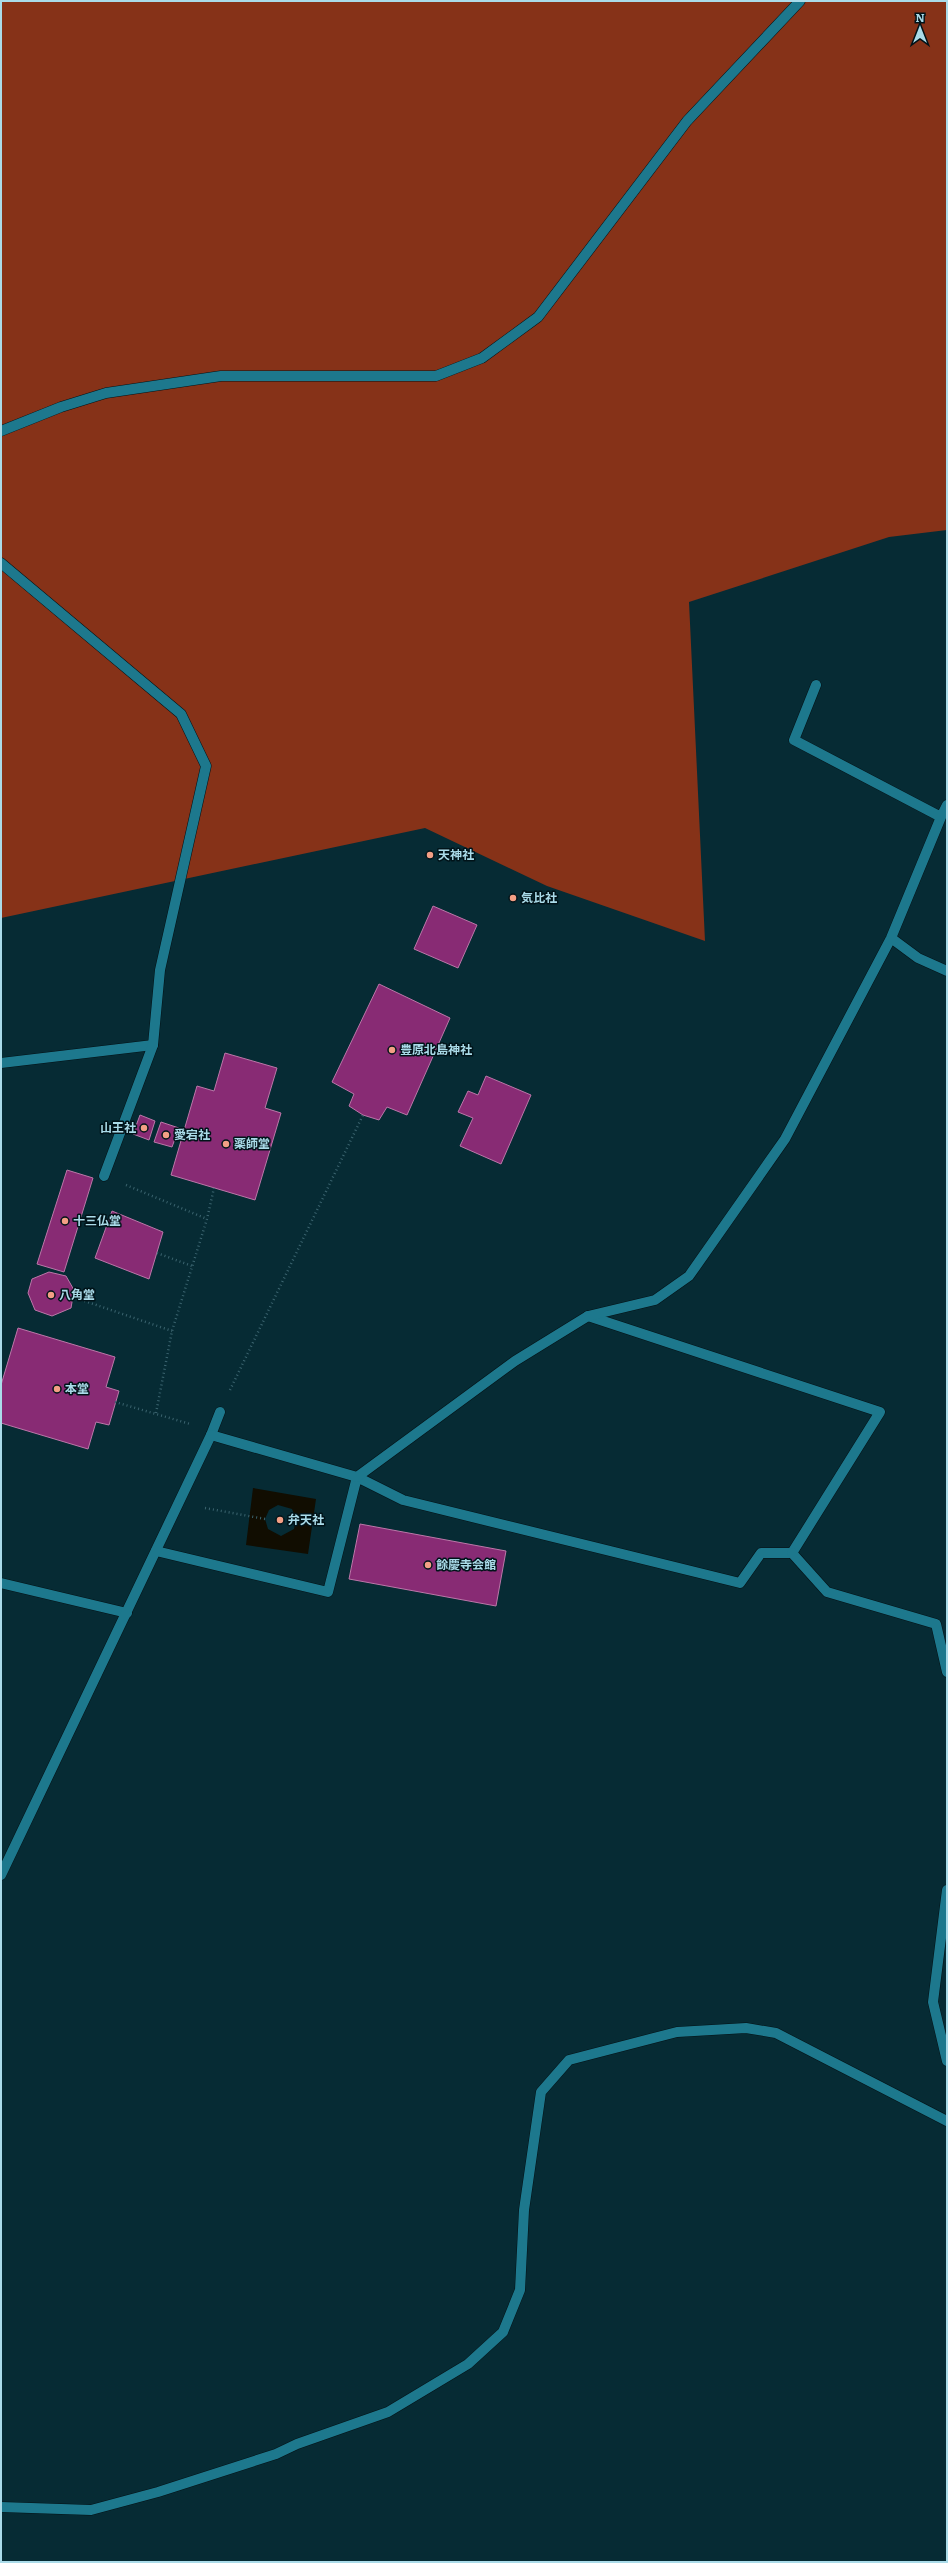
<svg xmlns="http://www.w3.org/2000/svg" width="948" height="2563" font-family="Literata,'Noto Sans JP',serif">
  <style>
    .forest { fill: #863218 }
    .water { fill: #110d01; fill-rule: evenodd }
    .building { fill: #882b74; stroke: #bc77a9 }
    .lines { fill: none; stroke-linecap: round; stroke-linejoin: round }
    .lane-casing { stroke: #041216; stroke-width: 11 }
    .street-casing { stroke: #041216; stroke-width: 11 }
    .path { stroke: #3b646f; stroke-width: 2.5; stroke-dasharray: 1 3; stroke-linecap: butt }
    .lane { stroke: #1d788d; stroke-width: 10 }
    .street { stroke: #1d788d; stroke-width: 10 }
    .poi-dot { fill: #f39f85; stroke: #001319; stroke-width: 1.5 }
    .labels { text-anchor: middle; stroke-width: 3; stroke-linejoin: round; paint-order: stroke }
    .poi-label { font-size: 12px; font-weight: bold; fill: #aadbe9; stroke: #001319; text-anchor: start }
  </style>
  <rect width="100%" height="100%" fill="#062b34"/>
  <!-- forest -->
  <path class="forest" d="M1,1H947V530L889,537L689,602L705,941L547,886L425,828L1,918Z"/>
  <!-- water -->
  <path class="water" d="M253,1488L316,1499L308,1554L246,1545ZM278,1505L292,1509L296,1519L294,1529L281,1536L268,1529L265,1519L269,1510Z"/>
  <!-- building -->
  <path class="building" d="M433,906L477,925L458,968L414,949Z
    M379,984L450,1018L407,1115L387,1107L379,1120L363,1115L349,1106L354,1094L332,1082Z
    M225,1053L277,1068L265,1108L281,1113L255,1200L171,1175L197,1086L214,1091Z
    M486,1076L531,1095L501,1164L460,1146L473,1118L458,1112L468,1091L478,1095Z
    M140,1115L155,1121L149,1140L133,1134Z
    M161,1122L179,1128L172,1147L154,1142Z
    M67,1170L93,1178L64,1272L37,1264Z
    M112,1211L163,1232L149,1279L95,1258Z
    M49,1272L66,1276L74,1290L71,1308L52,1316L35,1310L28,1293L32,1279Z
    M18,1328L115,1357L106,1387L119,1391L109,1425L96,1422L88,1449L1,1423V1385Z
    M360,1524L506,1551L496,1606L349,1579Z"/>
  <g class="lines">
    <!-- lane casing -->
    <g class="lane-casing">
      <path id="lane" d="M1,1063L153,1045
        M211,1435L220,1412
        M156,1551L328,1592L357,1477L403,1500L740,1583L761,1553H792L880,1412L588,1316
        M1,1583L127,1613"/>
    </g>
    <!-- street casing -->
    <g class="street-casing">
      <path id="street" d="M1,431L61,407L106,393L221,376H436L482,358L538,317L687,121L800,1
        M1,563L181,714L206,766L160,970L153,1045L104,1176
        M941,817L947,805
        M891,938L918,958L947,971
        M792,1553L827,1592L936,1624L947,1672
        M1,1875L211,1435L357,1477L515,1361L588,1316L655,1300L689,1276L785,1139L891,938L941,817L794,740L816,685
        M947,1890L933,2002L947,2061
        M1,2507L91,2510L158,2492L276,2454L297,2444L388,2412L468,2364L503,2332L520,2290L524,2210L541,2092L569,2060L677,2032L746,2028L776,2033L947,2121"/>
    </g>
    <!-- path -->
    <path class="path" d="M126,1185L207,1219
      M157,1253L192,1266
      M73,1297L172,1331
      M230,1390L363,1115
      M115,1402L190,1424
      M156,1413L172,1331L207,1219L214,1188
      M205,1508L265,1519"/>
    <!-- lane -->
    <use href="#lane" class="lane"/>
    <!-- street -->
    <use href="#street" class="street"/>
  </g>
  <!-- markers -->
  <g class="poi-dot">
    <circle cx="430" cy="855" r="4"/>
    <circle cx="513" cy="898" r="4"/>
    <circle cx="392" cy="1050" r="4"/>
    <circle cx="144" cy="1128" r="4"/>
    <circle cx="166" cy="1135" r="4"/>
    <circle cx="226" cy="1144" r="4"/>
    <circle cx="65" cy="1221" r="4"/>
    <circle cx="51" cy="1295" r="4"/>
    <circle cx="57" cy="1389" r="4"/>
    <circle cx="280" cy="1520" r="4"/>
    <circle cx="428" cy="1565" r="4"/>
  </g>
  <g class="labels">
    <!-- poi labels -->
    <g class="poi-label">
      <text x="438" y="859">天神社</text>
      <text x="521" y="902">気比社</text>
      <text x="400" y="1054">豊原北島神社</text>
      <text x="136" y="1132" text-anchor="end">山王社</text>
      <text x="174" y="1139">愛宕社</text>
      <text x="234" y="1148">薬師堂</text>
      <text x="73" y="1225">十三仏堂</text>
      <text x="59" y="1299">八角堂</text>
      <text x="65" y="1393">本堂</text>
      <text x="288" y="1524">弁天社</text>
      <text x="436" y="1569">餘慶寺会館</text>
    </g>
  </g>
  <!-- border -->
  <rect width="948" height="2563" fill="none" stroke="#aadbe9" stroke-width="4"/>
  <!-- north arrow -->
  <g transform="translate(920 28)" stroke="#001319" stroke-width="3" paint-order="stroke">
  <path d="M0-3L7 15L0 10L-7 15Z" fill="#aadbe9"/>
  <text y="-6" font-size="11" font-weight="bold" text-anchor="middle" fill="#aadbe9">N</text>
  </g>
</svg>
